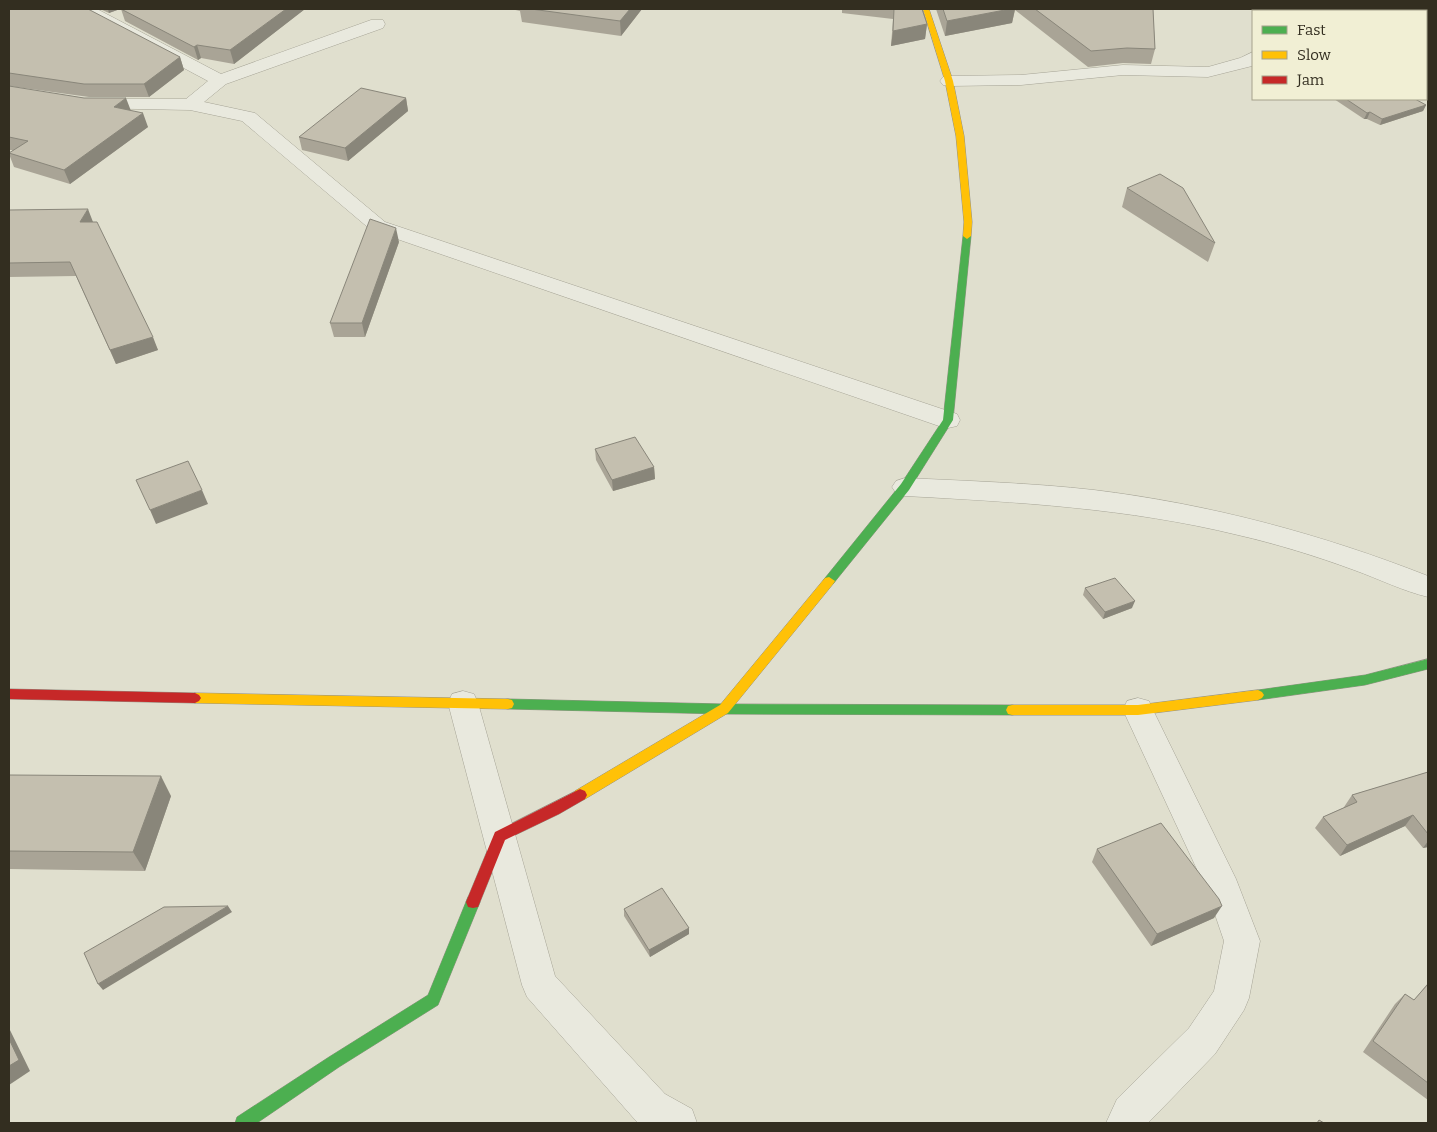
<svg xmlns="http://www.w3.org/2000/svg" width="1437" height="1132" font-family="Bitter,serif">
  <style>
    .lines { fill: none; stroke-linecap: round; stroke-linejoin: round }
    .street-casing { stroke: #a6a496; stroke-width: 1 }
    .fast-casing { stroke: #959386; stroke-width: 1 }
    .slow-casing { stroke: #959386; stroke-width: 1 }
    .jam-casing { stroke: #959386; stroke-width: 1 }
    .street { fill: #e9e9de; fill-rule: evenodd }
    .fast { fill: #4caf50; fill-rule: evenodd }
    .slow { fill: #ffc107; fill-rule: evenodd }
    .jam { fill: #c62828; fill-rule: evenodd }
    .wall { fill: #a9a496 }
    .shaded-wall { fill: #89867a }
    .building { fill: #c4bfaf; stroke: #89867a }
  </style>
  <rect width="100%" height="100%" fill="#e0dfce"/>
  <g class="lines">
    <!-- street casing -->
    <g class="street-casing">
      <path id="street" d="M77,9H97L221,74L371,20H383L385,24L383,28L226,84L204,102L255,113L385,222L957,414L960,420L957,426L948,428L939,426L371,230L242,121L190,110L86,108L83,104L86,100L92,99H186L208,81L79,12Z
        M1315,9H1335L1334,11H1314Z
        M1253,52L1252,66L1208,77L1123,75L1021,85L949,86L943,85L940,81L943,77L949,76L1021,75L1123,65L1208,67L1240,58Z
        M905,478C968,481 1032,483 1094,490C1209,504 1321,534 1428,576V597C1403,591 1379,579 1354,570C1316,556 1277,544 1238,535C1128,508 1017,502 905,496L896,493L892,487L896,481Z
        M463,691L474,694L478,703L555,976L665,1094L692,1109L697,1123H640L637,1122L527,997L522,985L448,703L452,694Z
        M1138,698L1149,701L1153,710L1236,879L1260,941L1249,998L1244,1010L1215,1054L1148,1123H1106L1117,1099L1189,1028L1214,991L1224,941L1207,891L1123,710L1127,701Z"/>
    </g>
    <!-- fast casing -->
    <g class="fast-casing">
      <path id="fast" d="M967,233L971,236L953,420L909,490L833,584H825L823,581L825,578L901,484L943,420L963,236Z
        M1428,659V669L1365,685L1258,700L1254,698L1252,695L1254,692L1258,690L1365,675Z
        M508,699L724,704L1012,705L1016,706L1018,710L1016,714L1012,715L724,714L508,709L504,708L502,704L504,700Z
        M473,896L478,897L480,902L438,1005L339,1067L257,1123H235L237,1117L329,1057L428,995L468,897Z"/>
    </g>
    <!-- slow casing -->
    <g class="slow-casing">
      <path id="slow" d="M923,9H929L953,81L964,136L972,222L971,236L967,239L963,236L964,222L956,136L945,81Z
        M829,577L835,581L833,584L728,713L585,799L580,801L575,799L573,795L575,791L720,705L825,578Z
        M1258,690L1262,692L1264,695L1262,698L1258,700L1138,715H1012L1008,714L1006,710L1008,706L1012,705H1138Z
        M195,693L508,699L512,700L514,704L512,708L508,709L195,703L191,701L189,698L191,695Z"/>
    </g>
    <!-- jam casing -->
    <g class="jam-casing">
      <path id="jam" d="M9,689L195,693L199,695L201,698L199,701L195,703L9,699Z
        M580,789L585,791L587,795L585,799L559,814L505,840L478,907L473,908L468,907L466,902L495,832Z"/>
    </g>
    <!-- street -->
    <use href="#street" class="street"/>
    <!-- fast -->
    <use href="#fast" class="fast"/>
    <!-- slow -->
    <use href="#slow" class="slow"/>
    <!-- jam -->
    <use href="#jam" class="jam"/>
  </g>
  <!-- wall -->
  <path class="wall" d="M9,9L180,57L184,70L149,97H89L9,86Z
    M100,9H120L109,13Z
    M121,9H305L234,64L201,58L198,60L125,21Z
    M511,9H642L621,36L522,22L520,11Z
    M842,9H922L927,24L925,39L891,46L893,19L842,13Z
    M936,9H1153L1155,49L1151,64L1123,63L1088,67L1015,10L1012,23L945,36Z
    M9,86L130,111L148,127L70,184L14,167L9,154V153L13,150H9Z
    M406,98L408,111L348,161L302,150L299,137Z
    M1334,99H1415L1426,105L1423,111L1380,125L1367,119H1364Z
    M1127,188L1215,243L1208,262L1122,207Z
    M9,210L93,222L158,350L116,364L76,276L9,277Z
    M399,242L365,337H334L330,323Z
    M595,449L654,467L655,479L613,491L596,460Z
    M1085,588L1132,608L1103,619L1083,595Z
    M1428,772V847L1423,848L1405,826L1340,856L1315,828L1323,817L1345,807H1344L1352,795Z
    M9,775L171,796L145,871L9,869Z
    M1097,849L1214,918L1151,946L1092,862Z
    M624,909L689,928V934L650,957L624,916Z
    M1428,983V1100L1363,1052L1395,1004L1405,994L1414,1000Z"/>
  <!-- shaded-wall -->
  <path class="shaded-wall" d="M108,9H120L109,13Z
    M286,9H305L234,64L230,50Z
    M630,9H642L621,36L620,21Z
    M1010,9H1015L1012,23L945,36L947,21Z
    M927,24L925,39L891,46L893,31Z
    M197,45L201,58L198,60L194,47Z
    M180,57L184,70L149,97L144,84Z
    M126,98L131,111L114,107Z
    M406,98L408,111L348,161L345,148Z
    M1426,105L1423,111L1380,125L1382,119Z
    M1370,112L1367,119H1364L1367,113Z
    M143,113L148,127L70,184L64,170Z
    M88,209L93,222H80Z
    M396,228L399,242L365,337L362,323Z
    M153,337L158,350L116,364L110,350Z
    M654,467L655,479L613,491L612,480Z
    M202,490L208,504L156,524L150,510Z
    M1135,601L1132,608L1103,619L1105,612Z
    M161,776L171,796L145,871L133,852Z
    M1413,815L1405,826L1340,856L1347,845Z
    M1428,841V847L1423,848Z
    M228,906L232,912L103,990L98,984Z
    M1222,906L1214,918L1151,946L1157,934Z
    M689,928V934L650,957L649,950Z
    M9,1028L30,1071L9,1085Z"/>
  <!-- building -->
  <path class="building" d="M9,9H88L180,57L144,84H84L9,73Z
    M121,9H286L230,50L197,45L194,47Z
    M531,9H630L620,21Z
    M894,9H922L927,24L893,31Z
    M943,9H1010L947,21Z
    M1035,9H1153L1155,49L1127,48L1091,51Z
    M9,86L84,98H126L114,107L143,113L64,170L9,153L28,141L9,137Z
    M361,88L406,98L345,148L299,137Z
    M1346,99H1415L1426,105L1382,119L1370,112L1367,113Z
    M1160,174L1183,188L1215,243L1127,188Z
    M88,209L80,222H97L153,337L110,350L70,262L9,263V210Z
    M370,219L396,228L362,323H330Z
    M635,437L654,467L612,480L595,449Z
    M188,461L202,490L150,510L136,480Z
    M1115,578L1135,601L1105,612L1085,588Z
    M1428,772V834L1413,815L1347,845L1323,817L1357,802L1352,795Z
    M9,775L161,776L133,852L9,851Z
    M1161,823L1219,899L1222,906L1157,934L1097,849Z
    M662,888L689,928L649,950L624,909Z
    M228,906L98,984L84,953L164,907Z
    M1428,984V1083L1373,1041L1405,994L1414,1000Z
    M9,1039L19,1060L9,1066Z
    M1319,1120L1324,1123H1317Z"/>
  <!-- border -->
  <rect width="1437" height="1132" fill="none" stroke="#332e20" stroke-width="20"/>
  <!-- legend -->
  <rect x="1252" y="10" width="175" height="90" fill="#f1efd4" stroke="#a5a28c"/>
  <rect x="1262" y="26" width="25" height="8" fill="#4caf50" stroke="#a5a28c"/>
  <text x="1297" y="35" font-size="15" fill="#332e20">Fast</text>
  <rect x="1262" y="51" width="25" height="8" fill="#ffc107" stroke="#a5a28c"/>
  <text x="1297" y="60" font-size="15" fill="#332e20">Slow</text>
  <rect x="1262" y="76" width="25" height="8" fill="#c62828" stroke="#a5a28c"/>
  <text x="1297" y="85" font-size="15" fill="#332e20">Jam</text>
</svg>
